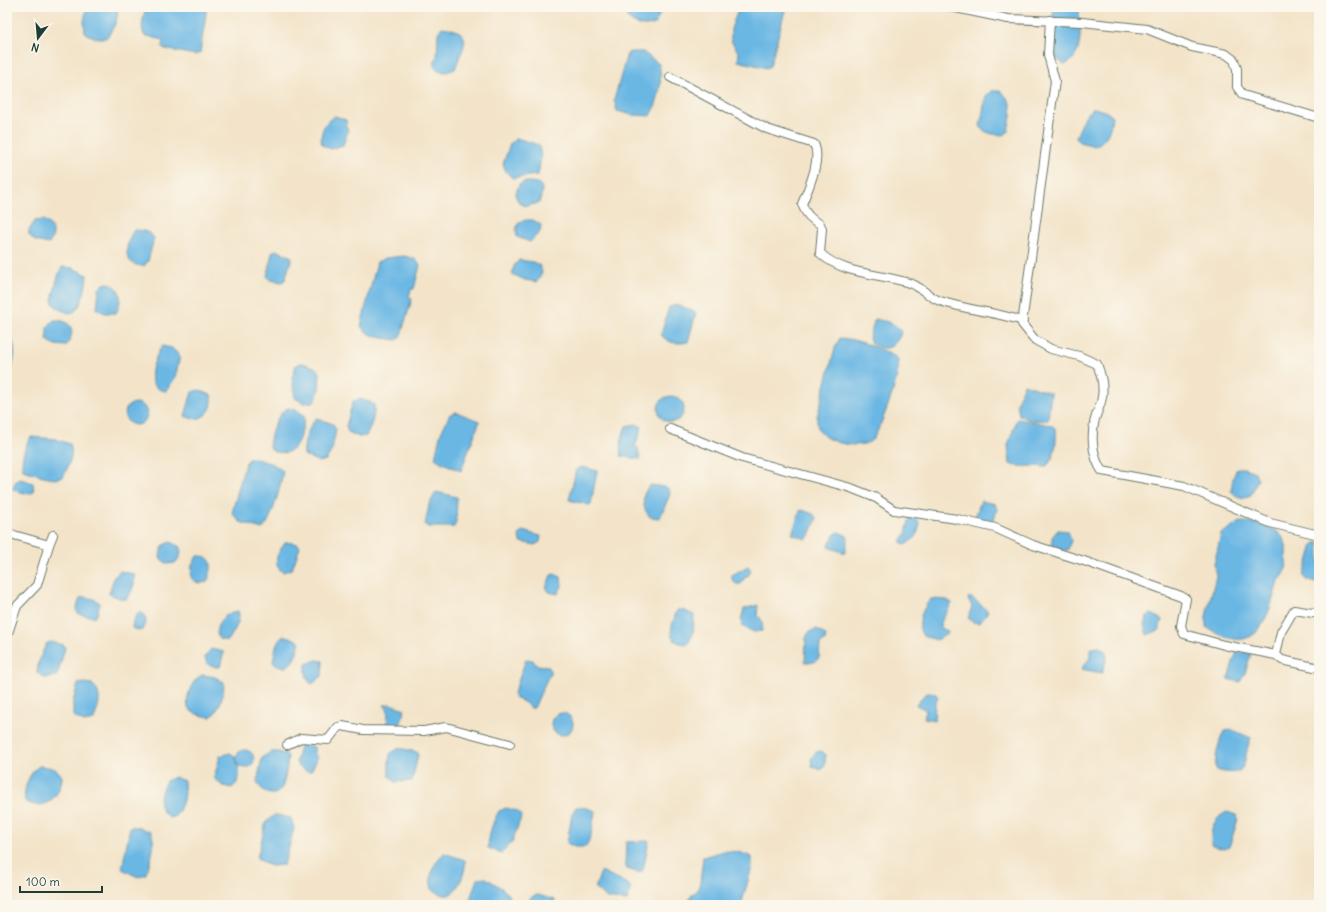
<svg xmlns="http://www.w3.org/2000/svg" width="1326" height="912" font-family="Delius,sans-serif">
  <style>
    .water { fill: #6ab7e4; stroke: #447a8c }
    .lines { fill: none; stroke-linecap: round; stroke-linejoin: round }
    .minor-casing { stroke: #697768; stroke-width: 10 }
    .minor { stroke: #fff; stroke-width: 8 }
  </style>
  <rect width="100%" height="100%" fill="#fbf7ec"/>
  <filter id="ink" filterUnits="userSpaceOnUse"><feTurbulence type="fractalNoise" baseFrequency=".025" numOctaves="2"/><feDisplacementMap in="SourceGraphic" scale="8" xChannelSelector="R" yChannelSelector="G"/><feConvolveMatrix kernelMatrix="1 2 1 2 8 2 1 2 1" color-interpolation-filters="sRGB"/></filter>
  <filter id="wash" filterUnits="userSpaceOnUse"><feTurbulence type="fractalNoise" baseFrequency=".012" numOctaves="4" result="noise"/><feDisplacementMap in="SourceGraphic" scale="16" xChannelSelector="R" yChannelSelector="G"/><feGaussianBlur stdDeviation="0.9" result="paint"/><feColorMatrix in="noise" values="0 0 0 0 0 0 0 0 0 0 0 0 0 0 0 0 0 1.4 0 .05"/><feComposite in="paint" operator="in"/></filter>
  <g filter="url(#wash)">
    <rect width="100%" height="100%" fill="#f3e4c9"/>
    <!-- water -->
    <path class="water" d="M87,7H118C118,20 114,28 106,38H96L85,33L84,21Z
      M146,7H207L200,53L195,55L165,49L162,47L163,40L144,35C140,26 144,16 146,7Z
      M626,7H663L655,24C644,28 637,26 627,18Z
      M739,7H786L770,66L767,68L738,61L739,53L731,41V29Z
      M1054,7H1079C1079,26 1086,57 1064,65L1049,51Z
      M442,27C477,32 463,45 455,69L447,72L438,71L433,65L437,57L438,33Z
      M630,52H643L659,64C663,80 659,101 651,116L633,115L617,111L614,100L627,54Z
      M992,91H1000C1017,104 1011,113 1008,132L1004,135C995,134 986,135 980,126L986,96Z
      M1094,108L1105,111L1112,116C1111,130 1107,140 1095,146L1079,142L1076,137L1085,116Z
      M335,116L346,120L348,131L343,145L331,149L322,145C319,134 324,121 335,116Z
      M516,138L539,145L541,157L538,175L512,178L506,171L503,164L510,144Z
      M524,182C543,182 545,185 539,203L526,206L519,203L515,195L519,185Z
      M43,220C54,226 56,233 49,244L35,241L29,235V230L35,221Z
      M526,220H533L541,225L540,232L530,242L517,237L516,230L519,222Z
      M134,230C142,230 149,231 154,238L148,261L144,266C121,266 125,244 134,230Z
      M276,250L292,257L285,280L282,282L270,280L267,276L272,253Z
      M404,256L415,259L420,265L414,289H411L409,297L412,299L401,335L397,340C385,338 367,337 361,326L377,262L386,258Z
      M519,260L533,262L540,266L542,272L537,282L525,280L512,274L514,266Z
      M62,267L73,268L87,275C86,288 83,305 72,314C65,311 54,309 52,300L58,276Z
      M109,283C123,288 122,301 116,313H105L97,309L99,289L104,284Z
      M676,305L686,308L696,313L688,342C676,344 670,344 661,335L669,307Z
      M875,319L888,322L901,330C902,336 893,348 886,348C881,349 875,345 871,343L869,337Z
      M54,320C72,320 77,331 66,346L55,345L47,340V327Z
      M840,338C861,340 879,348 897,358C898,362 899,367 898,370C897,383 880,430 873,439C864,450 831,444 822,434C817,430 817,423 817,417L835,348Z
      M7,340L13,342C17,355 12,367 7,379Z
      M162,346L172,348L180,356L175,378L166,391C142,389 153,360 162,346Z
      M302,363L314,367L320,372L319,390L315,402L303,403L295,398L292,378L296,365Z
      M1024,384L1051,393L1048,420C1039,421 1027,421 1019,415L1017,403Z
      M199,390L211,395C216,409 202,425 185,416L192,392Z
      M658 409a13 13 0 1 1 26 0a13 13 0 1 1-26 0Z
      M360,399L370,402L374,405C375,416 371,427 366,436L359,437L348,432L346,426L353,401Z
      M125 414a11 11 0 1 1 22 0a11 11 0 1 1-22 0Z
      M287,408L298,411L304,416C305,425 298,447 290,451C285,454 279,452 274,452L269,446C271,432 275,417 287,408Z
      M456,412L479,421V423L461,471L441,462L435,458L440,435L450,414Z
      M316,418L333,424L336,430L332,450L326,460L319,462L304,455C303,442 308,429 316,418Z
      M1017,419L1051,425L1056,429C1057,440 1055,463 1044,467C1033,464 1020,469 1010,464L1008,445Z
      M636,424L642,427L635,447L638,448L640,459L621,456C620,445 622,437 626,426Z
      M31,437L55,439L70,444C74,455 68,467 63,477L54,479L23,470C20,461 25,445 31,437Z
      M253,458L273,464L283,471C282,481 271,525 262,529L240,522L232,513L245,464L249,459Z
      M582,467L597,471L591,504L589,505L569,500L576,470Z
      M1237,468H1244L1255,472L1258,479L1251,495C1242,499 1238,498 1231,491L1233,478Z
      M21,479L33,483L34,492L28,494L14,490L13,487L15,482Z
      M651,485L665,487L669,489L670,494L660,518L650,517C642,508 640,493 651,485Z
      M436,492L457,497L456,522L454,527H428L425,525L429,505Z
      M981,501L995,504L997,510L992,525L977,521L975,517Z
      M802,510L813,514L817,518L810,535L806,539L792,534L800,511Z
      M910,517L918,520L920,524L916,537L905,545L901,542L906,533Z
      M1240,522C1255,522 1278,525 1285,542C1287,546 1286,553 1286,557C1286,561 1287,566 1286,570C1285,575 1278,580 1277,585C1265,628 1254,657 1206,627V616L1216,576L1214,565L1221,534Z
      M1058,530L1068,531L1071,540L1068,550H1061L1052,547V537Z
      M522,531L541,536L540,542L535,545L520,542L519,536Z
      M838,532L846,535L848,538L845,553L828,547L834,535Z
      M171,542L180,547C182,554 180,558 175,563L167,564L160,558L161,550L165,544Z
      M286,542L298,544L300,547L292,569L283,572C270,564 279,550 286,542Z
      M1316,543H1319V584L1306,580L1304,575L1313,545Z
      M197,556C216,555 212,570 207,582C200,584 196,583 191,578L192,565Z
      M748,566L751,570L749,575L745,577L741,584H736L732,580V575Z
      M120,571L134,574C136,582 132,594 125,600L109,594L114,577Z
      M554,574L561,577L562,586L558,594L549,592L546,588L551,575Z
      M84,597L94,599L100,603L97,615L93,617L79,614L76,610L80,598Z
      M969,597C977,600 981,606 988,611L980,623L973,622L968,618L972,606L968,599Z
      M931,599L947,600L952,603L940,624L941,628L948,631L947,634L937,640L923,636C915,625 923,607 931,599Z
      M758,605L757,615C763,619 763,624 762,631L754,632L743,627L741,620L744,609Z
      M677,610H683L694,615L693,634L688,644C663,643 672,626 677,610Z
      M238,611C242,620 233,633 228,641L219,639C212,625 224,613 238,611Z
      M139,612L145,615L146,622L142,631L132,628L133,621Z
      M1152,614L1162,620L1159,630L1147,635L1144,624L1147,616Z
      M817,629L826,636L825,641L820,644L819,658L815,662H805L806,638L809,632Z
      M284,636L290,637L300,642C297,651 295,664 285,667L276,665L273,662C275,652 275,641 284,636Z
      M51,642L64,645L65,648L57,676L46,678L37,673C38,662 42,652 47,643Z
      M1100,647L1106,652L1107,657L1102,673L1081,669L1091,657V648Z
      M211,649L224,652L220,667C212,667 206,666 205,657Z
      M1237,651L1251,654L1245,673L1240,682L1228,679Z
      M526,659L533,660L536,665L548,666L551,674L547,679L534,708H530L525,703L513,696Z
      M317,660L323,661L322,676L312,684C305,680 306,672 306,664Z
      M203,675L215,677L224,682C224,693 220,710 211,717C203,716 191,714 188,707C185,697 193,677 203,675Z
      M84,683L92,684C104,695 98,706 94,720L84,722L73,716V702L78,684Z
      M928,693L936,694L938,697L935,702L934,720L924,718L926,710L916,705L924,695Z
      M390,704L405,709L400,725L395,727L387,724L388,710L384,705Z
      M551 724a11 11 0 1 1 22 0a11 11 0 1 1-22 0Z
      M1233,730L1251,738C1241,759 1252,780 1216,770C1214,756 1219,743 1224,731Z
      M303,744L314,747V754L318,757L311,771H306L298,766L296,762L300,745Z
      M399,748L417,752L418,755L412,781L396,782L389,776V763L390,754Z
      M236 759a9 9 0 1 1 18 0a9 9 0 1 1-18 0Z
      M822,751L826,755L824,767L820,770L812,766L811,759L816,752Z
      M270,752H279L288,756C287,766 286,776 283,785C277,801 262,793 257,782L262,758Z
      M230,753L235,756C239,767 244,781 231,788L221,785L214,778L220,756Z
      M39,766C48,767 58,767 62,777C61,796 44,813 25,801C23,788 29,773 39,766Z
      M174,777L184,781C185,794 183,808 174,817L170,818C155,809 159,793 166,781Z
      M576,807L587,808L595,811L591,835L586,847H575L567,843L572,814Z
      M506,808L517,811L522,815L512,842L502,853L488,848C489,834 492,823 499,811Z
      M1227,812L1236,815L1238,819L1229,847L1225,849L1212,846C1209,832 1213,818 1227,812Z
      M275,815L291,818L294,828L284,865L271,866L257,858L266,822Z
      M130,827H138L151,832C157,846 150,861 146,874L138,877L122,869Z
      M649,841L643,870L640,873L627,869L625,864L626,842Z
      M724,851L739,852L752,857V867L741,905H686L691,896L697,891L700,883L703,857Z
      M444,853L465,860C467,870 458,892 448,895C442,896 438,893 433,891C427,877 434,862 444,853Z
      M601,871L628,884L631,889L627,901L607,898L595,889Z
      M486,878L503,889L509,896L505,905H468L477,879Z
      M538,895L555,900V905H527L531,897Z"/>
  </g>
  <g filter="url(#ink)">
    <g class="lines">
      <!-- minor casing -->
      <g class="minor-casing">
        <path id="minor" d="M951,7L1008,19L1082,22L1147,29L1192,47L1226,54L1234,60L1237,69V87L1243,95L1319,118
          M1050,20L1048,55L1055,81L1022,324L1035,340L1051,349L1079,356L1097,364C1101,374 1104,385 1102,397C1101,406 1095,415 1094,424C1091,439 1093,458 1102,471L1184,486L1270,523L1319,535
          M670,77L767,129L814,144C822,160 808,189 802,204C805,213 811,220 820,224L822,229L820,253C844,276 882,273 912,284C922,288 929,297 940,301C967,310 995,312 1023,321
          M670,429L742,458L851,488L876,498L894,510L957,519L995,528L1033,545L1084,561L1181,596L1186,599L1181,626L1184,634L1224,645L1276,655
          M7,533L49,545
          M1319,614L1294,610L1281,632L1276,655L1282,660L1319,668
          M7,636L17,606L37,585L49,545L53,535
          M287,745L301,738L328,740L338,727L342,726L363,730L424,731L446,727L510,744"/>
      </g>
      <!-- minor -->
      <use href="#minor" class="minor"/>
    </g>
  </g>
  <!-- margin -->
  <rect width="1326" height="912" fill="none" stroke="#fbf7ec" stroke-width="24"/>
  <!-- north arrow -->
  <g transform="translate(38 38) rotate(196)" stroke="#fbf7ec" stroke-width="3" paint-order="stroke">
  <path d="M0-3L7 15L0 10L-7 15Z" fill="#1f3d34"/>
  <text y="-6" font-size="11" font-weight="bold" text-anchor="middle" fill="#1f3d34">N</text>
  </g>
  <!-- scale -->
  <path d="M20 886v6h82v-6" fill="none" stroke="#1f3d34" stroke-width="2"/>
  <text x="26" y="886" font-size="12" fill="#1f3d34" stroke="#fbf7ec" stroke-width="3" paint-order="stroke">100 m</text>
</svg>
